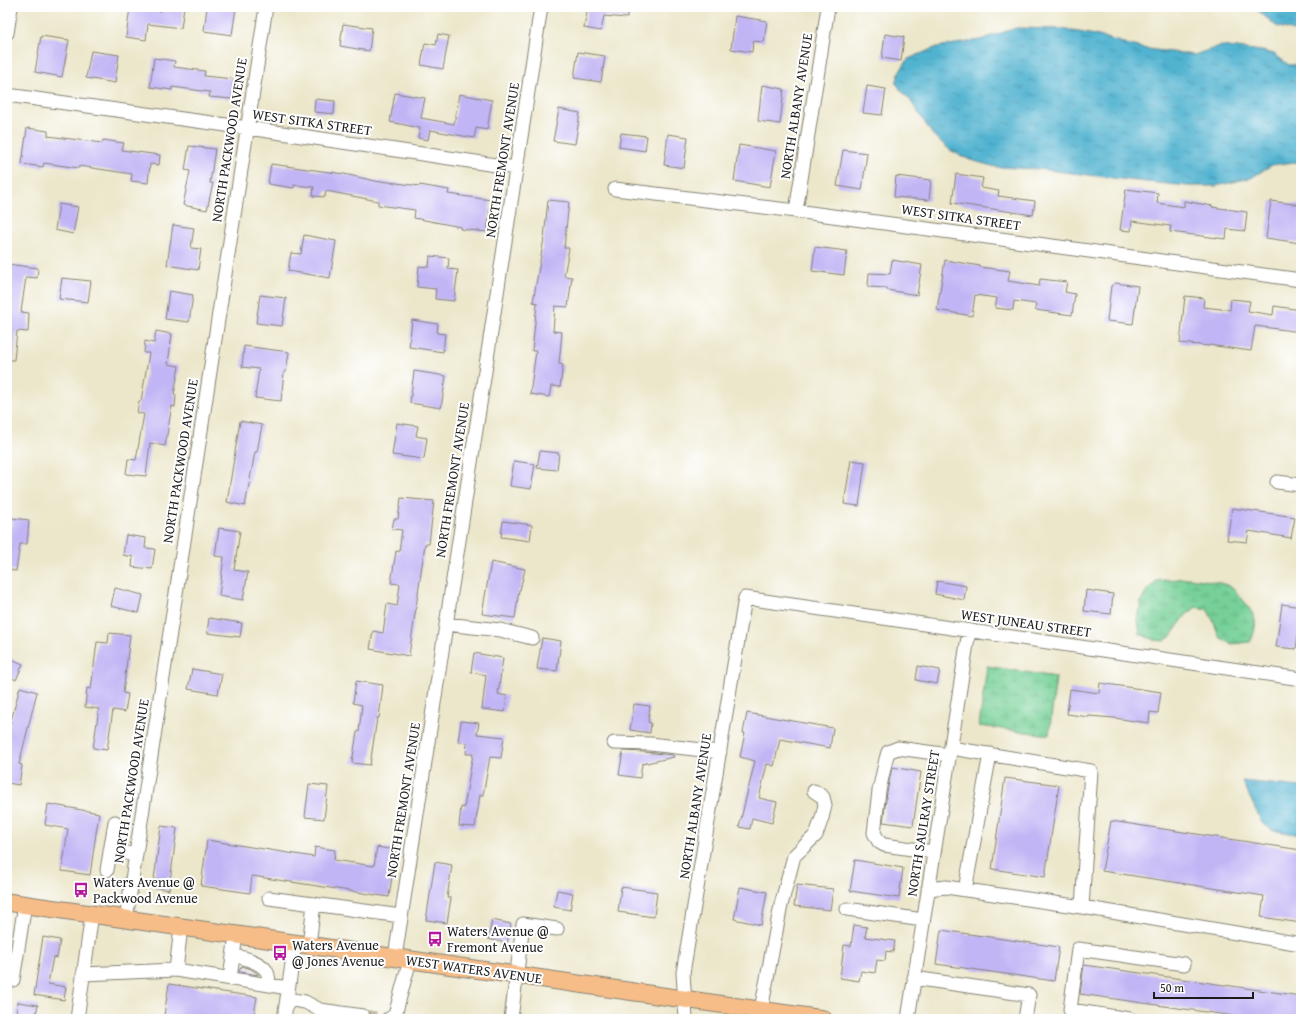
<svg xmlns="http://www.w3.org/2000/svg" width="1308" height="1026" font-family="'Gentium Book Plus',serif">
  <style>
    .wetland { fill: url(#wetland-marsh); stroke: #49765a }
    .water { fill: url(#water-ripples); stroke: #366876 }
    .building { fill: #c2b5f5 }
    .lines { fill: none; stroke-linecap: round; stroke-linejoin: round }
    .minor-tunnel { stroke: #c2bea8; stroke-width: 13; stroke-dasharray: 13 6; stroke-linecap: butt }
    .minor-casing { stroke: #848274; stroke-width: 15 }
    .major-casing { stroke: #848274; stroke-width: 19 }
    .minor { stroke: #fff; stroke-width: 13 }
    .major { stroke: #f7bd88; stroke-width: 17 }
    .labels { text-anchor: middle; stroke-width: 4; stroke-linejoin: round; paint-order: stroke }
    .street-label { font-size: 14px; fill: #1c1c1c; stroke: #fff }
    .poi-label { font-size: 14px; fill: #1c1c1c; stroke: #fff; text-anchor: start }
  </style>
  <defs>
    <pattern id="wetland-marsh" width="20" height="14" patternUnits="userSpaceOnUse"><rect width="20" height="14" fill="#76d097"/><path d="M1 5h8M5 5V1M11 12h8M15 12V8" fill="none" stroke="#66b282"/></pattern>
    <pattern id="water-ripples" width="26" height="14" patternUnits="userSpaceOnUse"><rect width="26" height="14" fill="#51b3d0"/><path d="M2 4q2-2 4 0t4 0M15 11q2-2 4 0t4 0" fill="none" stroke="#4291a8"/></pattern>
  </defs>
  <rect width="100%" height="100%" fill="#fff"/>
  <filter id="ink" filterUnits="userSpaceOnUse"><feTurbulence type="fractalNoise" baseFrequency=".025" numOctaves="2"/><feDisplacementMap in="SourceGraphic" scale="8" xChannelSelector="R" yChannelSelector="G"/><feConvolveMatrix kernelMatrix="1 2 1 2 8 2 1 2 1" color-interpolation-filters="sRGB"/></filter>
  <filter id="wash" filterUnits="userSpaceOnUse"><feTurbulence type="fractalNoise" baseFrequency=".012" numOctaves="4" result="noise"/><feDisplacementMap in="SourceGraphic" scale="16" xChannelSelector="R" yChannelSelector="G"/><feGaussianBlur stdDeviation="0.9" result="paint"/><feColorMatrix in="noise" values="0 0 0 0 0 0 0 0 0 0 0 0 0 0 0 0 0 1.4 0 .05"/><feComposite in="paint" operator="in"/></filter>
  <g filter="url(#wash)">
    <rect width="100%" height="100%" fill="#ece7cb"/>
    <!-- wetland -->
    <path class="wetland" d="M1189,578C1202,580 1217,581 1229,586C1236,589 1255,614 1255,621C1256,628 1253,636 1250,642L1232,644L1219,637L1214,622L1207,609L1196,607L1186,615L1170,637L1164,641L1154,640L1140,634L1138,619L1141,602L1148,589L1156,581Z
      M987,666L1056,677L1049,735L979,726Z"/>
    <!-- water -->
    <path class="water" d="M1254,7H1301V33L1276,26Z
      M1016,28L1062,29L1095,35L1141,48L1194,55L1220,46L1262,51L1274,54L1289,65L1301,64V163L1294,162L1272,165L1251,178L1216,186H1188L1137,181L1040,169L996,167L970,160L950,150L933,135L910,100L901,90L896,83L900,71L908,59L937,47L980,40Z
      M1242,781L1301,787V835L1272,830L1262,823Z"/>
    <g id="blocks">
      <!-- building -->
      <path class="building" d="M130,7L161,11L162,7H184L181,28L148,24L146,40L126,37Z
        M207,7L236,8L232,35L204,31Z
        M588,7H628L627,18L604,16L601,31L584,28Z
        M735,16L767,21L764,42L753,41L752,52L731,49Z
        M343,24L372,28L369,51L340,46Z
        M438,34L449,36L443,69L421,65L425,43L436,45Z
        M885,34L904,37L901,61L882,58Z
        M41,36L69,40L62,77L35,72Z
        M91,51L119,55L115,83L86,78Z
        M578,52L605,56L601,82L574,78Z
        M154,58L175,61L174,67L205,71L204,76L234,79L232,99L209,97L210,92L172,87V90L150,87Z
        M762,85L784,89L780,124L758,121Z
        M867,86L886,89L882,115L863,113Z
        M395,93L425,98L421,118L454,124L459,94L492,100L487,130L476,128L474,138L430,130L428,140L418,138L420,128L390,122Z
        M315,99L335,101L334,114L314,112Z
        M559,109L580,113L575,144L553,141Z
        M27,128L48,131V136L102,143L103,140L124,143L122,150L160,155L159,165L150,164L148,183L131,181L132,174L79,166V168L44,163L43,167L22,164Z
        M621,133L647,136L645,151L619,147Z
        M668,134L688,137L684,168L664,165Z
        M739,145L776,151L770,187L734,181Z
        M189,146L215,149L210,183H213L207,210L183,205L190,171L185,170Z
        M843,150L867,153L862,190L837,186Z
        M271,164L344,174L380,182L381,181L420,186V185L449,190L448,194L491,200L487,232L460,229L461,227L414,218L415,210L378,205V201L326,191L325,197L313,196L314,187L294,185V188L268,184Z
        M956,174L983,178L981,188L999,191L998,196L1035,201L1033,215L952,203Z
        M896,176L931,180L929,200L894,197Z
        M1126,189L1158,193L1157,203L1184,207V201L1213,206L1212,207L1247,212L1245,231L1227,229L1226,239L1170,232L1171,226L1132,221L1131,231L1120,230Z
        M548,200L569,202L564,248H569L564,276L572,277L568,307L555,306L553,331L562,332L559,364L563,365L560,387L551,386L549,397L530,394L536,351H532L537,303L533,302L544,238Z
        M1271,201L1301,205L1300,243L1266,238Z
        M59,204L78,207L73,234L55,230Z
        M173,225L194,228L191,248L201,249L198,270L167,265Z
        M304,235L336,241L330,278L288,271L291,253L301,254Z
        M815,247L847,251L844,275L812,271Z
        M430,256L449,258L448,269L458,270L454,301L435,299L436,289L417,287L419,266L429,267Z
        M892,260L922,265L917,295L887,290V288L868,287L869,273L890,274Z
        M945,260L980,266V267L1010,271L1008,281L1039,286L1040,279L1067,282L1065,292L1075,294L1072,315L1035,310L1036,304L1014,301L1013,310L995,308L997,298L975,295L972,316L937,310Z
        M7,264L38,268L37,278L26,277L21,312L29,313L28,332L17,331L14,360H7Z
        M62,278L91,281L88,302L59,299Z
        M1115,283L1138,286L1133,324L1107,321L1111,286Z
        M169,291L193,295L189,322L165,319Z
        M260,295L286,298L282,326L256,323Z
        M1185,296L1204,298L1203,307L1230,310L1231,299L1250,301L1248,311L1273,315L1274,306L1301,310V332L1255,326L1251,351L1209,345V346L1180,343Z
        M412,320L438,324L437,333L445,334L443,352L409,347Z
        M156,331L172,334L168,364L179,366L174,395H176L175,407L172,406L165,446L150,443L146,476L126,474L128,459L136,460L144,414L137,413L139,401H141L149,353H144L145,341L154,343Z
        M244,346L289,352L286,372H284L281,401L255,398L259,369L242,367Z
        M414,371L446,376L441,408L410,403Z
        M240,421L262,425L257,452H255L245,506L227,502Z
        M397,423L418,426L416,436L427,438L424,459L392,455Z
        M540,451L559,453L557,470L537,468Z
        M851,460L865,462L859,506L844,504Z
        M514,461L535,464L531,489L510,486Z
        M401,498L434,501L429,544H425L409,656L370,649L373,631L383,633L387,604L397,606L400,584L391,583L396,551L399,552L402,530L392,529L394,519H398Z
        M1232,508L1295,517L1291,538L1249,531L1247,542L1227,540Z
        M12,518L29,520L27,544H20L16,571L7,570Z
        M503,521L532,525L530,541L501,537Z
        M219,528L240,531L234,570L248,572L243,600L219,596L224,557L215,556Z
        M126,535L146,538L145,548L155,549L152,569L132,567L133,557L123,555Z
        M491,562L525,569L520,590H519L515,618L482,614Z
        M937,581L966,586L964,600L935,594Z
        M115,588L143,595L139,613L111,606Z
        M1086,590L1113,594L1111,614L1084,611Z
        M1282,604L1301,607V615L1296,649L1276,647Z
        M209,618L242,623L240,637L207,633Z
        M109,633L130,635L123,693L128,694L125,712L113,710L107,750L93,748L99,709L85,707L87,688L91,689L97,642L108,643Z
        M542,638L561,641L557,671L537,669Z
        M474,653L503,658L498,694L507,696L505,712L482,709L486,675L471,672Z
        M7,657L23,664L16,680L7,675Z
        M918,666L940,670L937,684L916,680Z
        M192,669L222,674L218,694L188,689Z
        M356,681L383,685L379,718H377L370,765L352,763L357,732H359L362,705L353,703Z
        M1100,683L1161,692L1158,713L1150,712L1149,723L1114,718L1089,716V717L1067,714L1070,689L1099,693Z
        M20,687L37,692L19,764L22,765L19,785L7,783V736Z
        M634,704L650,706L648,722L651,723L650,733L630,730Z
        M747,713L833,728L830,748L780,739L774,766L767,764L759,798L777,802L772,823L752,818L750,829L739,827L755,761L740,757L745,733H743Z
        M461,721L479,723L477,734L504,737L501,758L490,757L483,795H480L475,827L459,826L461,807L464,808L473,754H466L467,743L458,742Z
        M623,751L644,752L673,755L674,757L642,764L640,778L619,775Z
        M892,767L921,772L913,826L883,822L887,792Z
        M1005,778L1059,785L1045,877L992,869Z
        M309,784L328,786L324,819L305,817Z
        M48,804L99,813L90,875L62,871L68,829L45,825Z
        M1111,821L1301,850V923L1261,917L1264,896L1102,871Z
        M161,826L177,828L169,890L153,887Z
        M207,840L314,857L315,847L335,850L334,860L374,866L377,847L396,850L389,897L252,876L250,893L201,886Z
        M855,860L903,868L899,898L850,891Z
        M435,862L452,865L447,898H451L447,923L426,920Z
        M797,885L833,889L830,910L794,906Z
        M621,887L657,892L654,917L618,912Z
        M740,887L767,892L761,925L734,919Z
        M557,890L573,893L570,910L554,907Z
        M492,920L511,924L507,943L488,939Z
        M854,925L867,927L865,937L895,941L893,952L886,951L885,961L877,960L875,973L861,971L859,981L840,978L844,945L851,946Z
        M941,930L1059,947L1054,981L936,964Z
        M43,937L60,940L57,958L53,957L48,984L66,987L64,1000L34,995Z
        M1084,965L1301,996V1019H1255L1080,994Z
        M242,966L251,969L258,974V975L240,972L239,971Z
        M169,984L257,997L253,1019H189L164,1015Z
        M18,1002L38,1005L35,1019H15Z"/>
    </g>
  </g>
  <g filter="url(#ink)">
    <use href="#blocks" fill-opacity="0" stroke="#848274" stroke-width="1"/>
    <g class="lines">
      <!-- minor-tunnel -->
      <path class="minor-tunnel" d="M363,1016L384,1019"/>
      <!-- minor casing -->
      <g class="minor-casing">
        <path id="minor" d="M7,33L11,7
          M7,95L248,128L516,168
          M615,189L796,211L1301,280
          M796,211L828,7
          M1277,482L1301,485
          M446,624L500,630L532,638
          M614,743L650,744L720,752
          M951,748L1091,771L1082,907
          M110,850L136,855
          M934,852L884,845L879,842L874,833L879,791L886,759L888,752L898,748L949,755
          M107,870L115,822
          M928,889L946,887L1082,907L1301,944
          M965,890L990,754
          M269,898L401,916
          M847,909L923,920
          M126,919L266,7
          M181,927L176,970L288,988
          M309,945L314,904
          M233,955C242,957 259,962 265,969C269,973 269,980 269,985
          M395,957L541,7
          M83,974L176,970
          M230,978L236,935
          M914,978L1029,995L1025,1019
          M7,979L13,980L25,904
          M287,999L305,1002L320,1010L363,1016
          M761,1010L781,905L794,856L816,835L822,818L825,805L823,797L814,791
          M77,1019L92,914
          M284,1019L295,943
          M389,1019L395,1015L410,960
          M511,1019L523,924L557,929
          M686,1019L683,973L745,598L1301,679
          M908,1019L969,631
          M1130,1019L1070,1010L1078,949L1184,964"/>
      </g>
      <!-- major casing -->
      <g class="major-casing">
        <path id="major" d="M7,902L823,1019"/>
      </g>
      <!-- minor -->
      <use href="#minor" class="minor"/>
      <!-- major -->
      <use href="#major" class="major"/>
    </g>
  </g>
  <!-- icons -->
  <defs>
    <g id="bus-bare" transform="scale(1.2)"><path d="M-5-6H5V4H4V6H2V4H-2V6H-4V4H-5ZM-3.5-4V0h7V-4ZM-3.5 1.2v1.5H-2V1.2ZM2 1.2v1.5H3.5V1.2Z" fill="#b5179e" stroke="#fff" stroke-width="2.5" paint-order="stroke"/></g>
  </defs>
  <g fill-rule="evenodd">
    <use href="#bus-bare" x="81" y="890"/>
    <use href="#bus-bare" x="435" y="939"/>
    <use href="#bus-bare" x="280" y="953"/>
  </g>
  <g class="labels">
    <!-- street labels -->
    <g class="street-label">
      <text transform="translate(796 106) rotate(-81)" y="5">NORTH ALBANY AVENUE</text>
      <text transform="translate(312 122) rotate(8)" y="5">WEST SITKA STREET</text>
      <text transform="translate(229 140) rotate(-81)" y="5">NORTH PACKWOOD AVENUE</text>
      <text transform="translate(502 160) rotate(-81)" y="5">NORTH FREMONT AVENUE</text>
      <text transform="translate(961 217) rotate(8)" y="5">WEST SITKA STREET</text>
      <text transform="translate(180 461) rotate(-81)" y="5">NORTH PACKWOOD AVENUE</text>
      <text transform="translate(452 480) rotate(-81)" y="5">NORTH FREMONT AVENUE</text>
      <text transform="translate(1026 623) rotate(8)" y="5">WEST JUNEAU STREET</text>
      <text transform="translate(131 781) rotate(-81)" y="5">NORTH PACKWOOD AVENUE</text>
      <text transform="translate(403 800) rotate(-81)" y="5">NORTH FREMONT AVENUE</text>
      <text transform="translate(695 806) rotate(-81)" y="5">NORTH ALBANY AVENUE</text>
      <text transform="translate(923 823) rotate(-81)" y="5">NORTH SAULRAY STREET</text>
      <text transform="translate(474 969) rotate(8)" y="5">WEST WATERS AVENUE</text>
    </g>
    <!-- poi labels -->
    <g class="poi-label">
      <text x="93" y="887">Waters Avenue @<tspan x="93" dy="16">Packwood Avenue</tspan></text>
      <text x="447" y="936">Waters Avenue @<tspan x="447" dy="16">Fremont Avenue</tspan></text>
      <text x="292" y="950">Waters Avenue<tspan x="292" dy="16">@ Jones Avenue</tspan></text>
    </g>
  </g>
  <!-- margin -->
  <rect width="1308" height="1026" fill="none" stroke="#fff" stroke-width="24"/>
  <!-- scale -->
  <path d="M1154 992v6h99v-6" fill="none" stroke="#1c1c1c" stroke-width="2"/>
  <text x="1160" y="992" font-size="12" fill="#1c1c1c" stroke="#ffffff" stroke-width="3" paint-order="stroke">50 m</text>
</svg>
